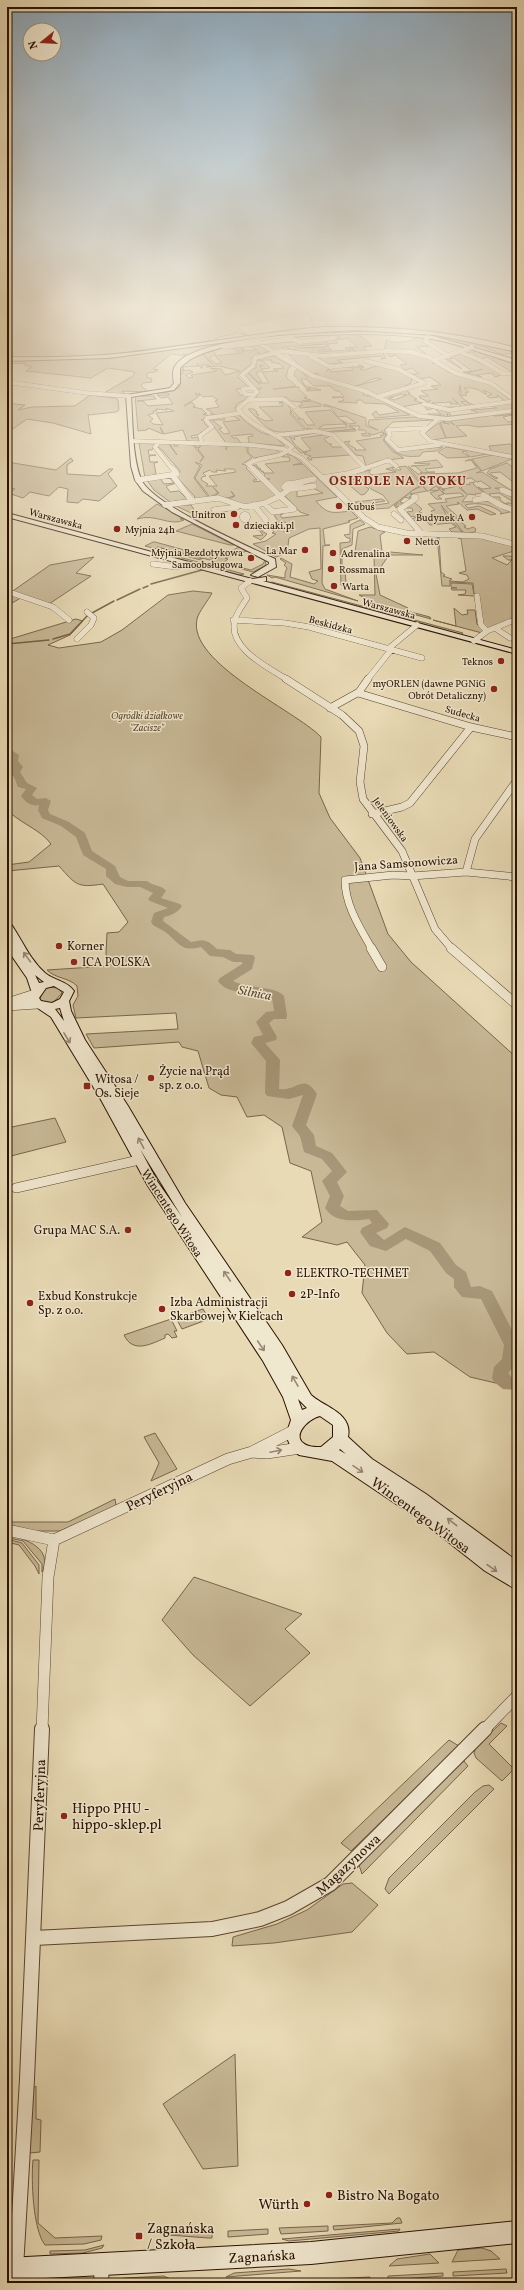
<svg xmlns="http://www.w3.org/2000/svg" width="524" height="2290" font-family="Vollkorn,serif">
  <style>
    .green { fill: #c8b896; stroke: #78654b; fill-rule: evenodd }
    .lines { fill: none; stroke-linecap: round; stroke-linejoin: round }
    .stream { stroke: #756147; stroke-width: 1.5 }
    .river { fill: #a79677; fill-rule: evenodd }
    .street-far5-casing { stroke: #59442d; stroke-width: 4.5 }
    .street-far4-casing { stroke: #59442d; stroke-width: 6 }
    .street-far3-casing { stroke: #59442d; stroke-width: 8 }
    .street-far2-casing { stroke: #59442d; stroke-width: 10 }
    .street-far1-casing { stroke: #59442d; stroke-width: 12 }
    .street-casing { stroke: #59442d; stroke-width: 16 }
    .secondary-casing { stroke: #291200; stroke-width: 2 }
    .primary-casing { stroke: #291200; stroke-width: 2 }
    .street-far5 { stroke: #f0e7cf; stroke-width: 4 }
    .street-far4 { stroke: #f0e7cf; stroke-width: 5.5 }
    .street-far3 { stroke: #f0e7cf; stroke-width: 7 }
    .street-far2 { stroke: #f0e7cf; stroke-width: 9 }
    .street-far1 { stroke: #f0e7cf; stroke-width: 11 }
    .street { stroke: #f0e7cf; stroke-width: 14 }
    .secondary { fill: #f0e7cf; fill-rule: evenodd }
    .primary { fill: #e8dab5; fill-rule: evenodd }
    .oneway { stroke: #968772 }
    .poi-dot { fill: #8f2418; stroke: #f0e7cf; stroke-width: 1.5 }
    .labels { text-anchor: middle; stroke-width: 3; stroke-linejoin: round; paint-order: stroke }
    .far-poi-label { font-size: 10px; fill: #291200; stroke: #f0e7cf; text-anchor: start }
    .far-street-label { font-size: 10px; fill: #291200; stroke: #f0e7cf }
    .far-park-label { font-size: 10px; font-style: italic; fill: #614c34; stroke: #f0e7cf }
    .street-label { font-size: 12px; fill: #291200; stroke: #f0e7cf }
    .poi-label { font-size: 12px; fill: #291200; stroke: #f0e7cf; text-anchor: start }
    .far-district-label { font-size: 13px; font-weight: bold; letter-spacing: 1px; fill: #7a1f14; stroke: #f0e7cf }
    .water-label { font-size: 13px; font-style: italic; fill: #5b4730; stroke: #f0e7cf }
    .near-street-label { font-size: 14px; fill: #291200; stroke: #f0e7cf }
    .near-poi-label { font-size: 14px; fill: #291200; stroke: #f0e7cf; text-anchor: start }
  </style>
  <rect width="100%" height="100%" fill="#e8dab5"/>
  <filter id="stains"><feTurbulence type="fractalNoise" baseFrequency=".005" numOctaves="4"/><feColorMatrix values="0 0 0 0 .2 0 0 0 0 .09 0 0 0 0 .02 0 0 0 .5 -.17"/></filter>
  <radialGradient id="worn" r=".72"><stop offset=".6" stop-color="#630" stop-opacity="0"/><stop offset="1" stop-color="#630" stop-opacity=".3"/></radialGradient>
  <!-- green -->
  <path class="green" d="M7,305H293L301,312L238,327L247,335L238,333L215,338L218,340L90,357L7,359Z
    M295,305H517V348C452,329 380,324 313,328L310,319H313Z
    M357,330V332H330L230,343L190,355L183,354L188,355L186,356L171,354L153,369L158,370L155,372L147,373V378H151L152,382L143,383L141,386L149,392L122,391L125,394L104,393L133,376L135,372L108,368L91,378L26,371L32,367L24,365L26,363L7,364V360L112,357L235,340H253L252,338L296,332Z
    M359,330L431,334L517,351V354C512,353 510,354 504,354C496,354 484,344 472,346L418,335L359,332Z
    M331,334L360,335L372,346L363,347L367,351L358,352L350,347H358L347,338L340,340L339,335L338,340Z
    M418,337L425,338L422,341L429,346L417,347L426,354L407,351H384L386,340C394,345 410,342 418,337Z
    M335,339L338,343L328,344V347L332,350H319L318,352L351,350L345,348L349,347L357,353C335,355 308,356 287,348L295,350V348L325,347L328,345L326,344L282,347L287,350L274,351L262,344L324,340L328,343L325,340Z
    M259,345L269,351L262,354L257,352L259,355L250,359L252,364L238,374V377L249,388L236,389L240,395L251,396L237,404L235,408L238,413L212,415L214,414H210L212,412L206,409L219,407L215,401L218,400L212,396L203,397L199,393L200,396L195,393L198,397L184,406L192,402L195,406L193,407L202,409L207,414H203L209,416L201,420L206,421L204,423L208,427H211L200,433L202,434L191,436L192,438L198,437L199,442L187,441L183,430L164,434L160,427L163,434L148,428L147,430L138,431L135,395L152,394L142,396H154L156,399L137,401H143L148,406L173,404L168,397L161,398L157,395H169L168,393H156L172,391L180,387L179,376L184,372L179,376V371L190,370L193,372L186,375L188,378L193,377L191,375L217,371L210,368L221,369L225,375L240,371L219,366L206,367L210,366L209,365H201L203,368H201L197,363L199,366L183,367L184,370L179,369L188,361L202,354L213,365L202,353L213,351L216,354L209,358L216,364L222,363L215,356L241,353L232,348L241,347L244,349L241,350L242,351L257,350L249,346ZM166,408L174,411L156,413L163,425L153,424L150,421L153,419L148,415L154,413L153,411H157L156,409L167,410Z
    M469,349L513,363L517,372H512L487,357L480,359L473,357H478L472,352L462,353Z
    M290,351L306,355L329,368L326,372L331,368L334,369H329L331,372L353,370L351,367H345H362L359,365L364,367L360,369L364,370L379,365L392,368V370L395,369C402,375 413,376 420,382L418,385L415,384L419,381L412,378L411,383L405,386L416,385L379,396L353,387L382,379C371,375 364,387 351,386C339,385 327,379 316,376L320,375H315L318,374H315L316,372L314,375L306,371L287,353Z
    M382,352L386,358L381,359L383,358L381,356L337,360L343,363L329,364L314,356L334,357Z
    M385,352C400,349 424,353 436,363H432L436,364L450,373L483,382L500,389L499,391L512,401L506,402L497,395L498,397L490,398L487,396L492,394L483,390L487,394H485C479,390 474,387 464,388L469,392L465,393L467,395L461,396L460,385L459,392H458C463,401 473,405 474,405H470L465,401L461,402L469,406L451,410L440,407H462L452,398L458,404H450L452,402L432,403L438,406L427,404L431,400L425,403L427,401L420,398L419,396H429L421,391L438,389L431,386L441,385L430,377L421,379L410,374H419L412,368L405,370L400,365L407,364L395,355L390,357Z
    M461,354L504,374L495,377L492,373L476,375L482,377L467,373L483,369L466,373L463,372L472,371L454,358L449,359L462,369L444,358Z
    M262,356L264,358L273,356L291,366L288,369L286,377L296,386L273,389L299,387H297L307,397L304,398L311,400L301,401V402L312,401L321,404V406L301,408L298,406L303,405L300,402L291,401L286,397L254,400L259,393L258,390L262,388H256L245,375L247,372L260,385L258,383H269L262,372L278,371L273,369L284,368L280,364L271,362L272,360H257Z
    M256,360L263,361L270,368L262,369L260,367L263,365L259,366L263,370L256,373L262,382H258L248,372L256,368Z
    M298,369L308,378L303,372L364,392L363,395L375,397L410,415L375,418L372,414L376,411L379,415L399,412L385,404L364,403L361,400H357V403L338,402L344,400L341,397L334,398L332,397H344L339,391H336L330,386H314L306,379H301L305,386L321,390L307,391L306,390L311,389L306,388L294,375L296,370Z
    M406,390L410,393L408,394L417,399L414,400L422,403L401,407L380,396L388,395L394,397L388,398L394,400L407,395L401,394L396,396L391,394Z
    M90,395L116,398L118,400L119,410L116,412L88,415L91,434L53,423L27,419L7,433V403L25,405L18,410L32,407L75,406Z
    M281,400L290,405L288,406L291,409L290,414L305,430C269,434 273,434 248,409H254L257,412L256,414L259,415L257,417L265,421L273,420L259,407L283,406L282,403H279L283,402L278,401Z
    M514,402L517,403L514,404L517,405V409L449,418L447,413L448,418L443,415L432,417L428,414H441L434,408L427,410L424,405L449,412L451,416L478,413L471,410L497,408L492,406Z
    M324,404L366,418V426L378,430L368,425L369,420L413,417L434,420L393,422L384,430L387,436L381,431L386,435L383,440L392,451L404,458L379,461L366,466L363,456L356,455L344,442L350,441L348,444L356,449L355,450H366L356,441L382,437L380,435H384L382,432L373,435L368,433L371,436H363L361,434L367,433L364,430H358L360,427L359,426H349L355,429L356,431L329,432L355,429L325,432L307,428L308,431L291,413L292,410L300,418L298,419H303L307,425H315L305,412L330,410L345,424L324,425L319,428L321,429L347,427L345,424L347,425L341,420L349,424L356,423L346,416L338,417L330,407L323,406Z
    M517,412V414L494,416L517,414L503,417L508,422L517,421V424L478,427L467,425L456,426L467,436L446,438L440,422L449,424L442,422L447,421L455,425L450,421Z
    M232,415H239C248,425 263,436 273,435L285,446L249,443L248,437L253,436L252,434L231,436L233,438H237L241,443H226L209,420L223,417L225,420H212L222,428L219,429L224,434L230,433L223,422L240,420Z
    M439,423L446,438L432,440L425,433Z
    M313,432L315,433L294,437L295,440L289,436L296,446L304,452L311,450L301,438L323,435L321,433L330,436L324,439L329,444H332L330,445L332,447H345L364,467L345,473L362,467L350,455L311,458L312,460H309L307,458L311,456L304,454L307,452L301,453L283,436Z
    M385,439L398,451L443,447L436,451L423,452L420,456C402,458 395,454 384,440Z
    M139,443L155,444L152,450H148L149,455H156L149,456L150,462H158L154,463L156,474L145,478Z
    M161,443H168L177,455L169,443L175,444L174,446H178L175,443L195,444L193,445L203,457L200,462L204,457L198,449L201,446L197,448L195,446L196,444L226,446V450L228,445L247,447V452L252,458L242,464L248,466L246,468L257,480H253L254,482L261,481L276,495L264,503L243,505H237L229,499L235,496L231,491L234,496L227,498L212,497L219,493L213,487L218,493L210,497L195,478L202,465L195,462L200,466L194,478L209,498L194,499L195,497L176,476L179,475L180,471L161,449L156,446ZM224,469H234L236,472L209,476L217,486H206L208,484L201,480L202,477L206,476L203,473L210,470L212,472H217L216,470L226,471Z
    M510,444L517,449V455H509H513L491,451L489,446Z
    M251,446L277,450L280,453L254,458L248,452V447Z
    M446,447L488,454L470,457L465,451L462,452L469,457L447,458L438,452Z
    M286,454L293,456L302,463L293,465L303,464L337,497L316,501C328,515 332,513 351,511L358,518L348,521L350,522L323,529L325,545H330L323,546L322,583L325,589L358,601L275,577L272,578L267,575L285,578V573L287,568L284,565L286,563L280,559L281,558L292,564L290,577L314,584L318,581L312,579L309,572L321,569L320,528L309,529L289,538L287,553L276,557L253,544L266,541L276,534L272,533L274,532L271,529L260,530L267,534L261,540L253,536L263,535L259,530H256L258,529L256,526L246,527L265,524L276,527L278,531L283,529L284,532L294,530L285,522L278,523L282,528L278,529V521L274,515L282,512L283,514L280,515L282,518L309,515L300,512L285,496L290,490H297V497L323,493L306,485L304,483L310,478L284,483L282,486L286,490L282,493L279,492H280L265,480L270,479L264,478L265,474L253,465H257V467L261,469L260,470L264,472L263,473H274L265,464L290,461L289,457H282Z
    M493,455L512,459L482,471L472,459Z
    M71,458L73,461L67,465V474L100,476L109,469H113L108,474L117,486L99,501L83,499L78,503L67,502L68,489L59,487L49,496L30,492L23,498L8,493L15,489L7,487V462L56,470Z
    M471,459L481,471L476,473L482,472L517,494L501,488H495L517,496L515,503L499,493L489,494L492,497H500V500L510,507L506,503H513L517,510C503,507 489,496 478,487L482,489L491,488L481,481L477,482L471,478L454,481V483L440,485L442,486L439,487L444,489L457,486L456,484H463L459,488L467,494L461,488L465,484L470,485L469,483L475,482L473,484L484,493L475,494L476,495L468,494L462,502L487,501L510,512L500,514L502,513C492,504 477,502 465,505L468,508L479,506L496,514L491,515L477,509L467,510L458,502L457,503L459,504L446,506L456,515V518L466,526L464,527L468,529L473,527L476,529L475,532L467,533L463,532L441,505L447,516L462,532H452L449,529L456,527L451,523L430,525L423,518L414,521L412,519L417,517L409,516L410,515L407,512L413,511L412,508H406L414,502L422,509L419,512L422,513H419L422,516L434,515L431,511L435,510L428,504L447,502L445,499L464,496L460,493L445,494L442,491L445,490L440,489L433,481H430L435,486L430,490L436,486L444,494L438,496L442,499H436L430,493L439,490L427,491L408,466L418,474L458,473L477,468L471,460L465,461Z
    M437,460L443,467L425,469L428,472H435L420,473L422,472L415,466H411L428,465L430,464L414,463Z
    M507,463L517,470V485L500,472L490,473L493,476L498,478L496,479L487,473L490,469Z
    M406,466L421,485L413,490L422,486L427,491L410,494L413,495L409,497L412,499L404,497L400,502L406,504H397L395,506H399L396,508L394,505C401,501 407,495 413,490L389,508L361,510L355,502L382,499L385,501L373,503L376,505L389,503L383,495L371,489L356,473L371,470L369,472L371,475L396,472L386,469L394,467L392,468L394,470H401L399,467Z
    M351,475L357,477L355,479L369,489L365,494L361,495L348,484L356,482L351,477H346Z
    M169,477L177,483L166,486L170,492L179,491L186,498L190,499L170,502L154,490L146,479L160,478L164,484L174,483Z
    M157,504L183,518L180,519L184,520C170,527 155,513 137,519Z
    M174,505H191L197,514L203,513L206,516L204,513L215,512L217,514L216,512L230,510L204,519Z
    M360,520L365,524L353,529L352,545L342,549V569H345L346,584L341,585L340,543L350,542V538H347L344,535L350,534V525Z
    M192,524L234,545H230L176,531Z
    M370,527L385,532L380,535L382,551L385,552L386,554H390V552L423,555H389L376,574L380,595L408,608L407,611L430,617L431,619L376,604L359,595H375L374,555L355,552L358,531Z
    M437,537H439L441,572L445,575L443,576L452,579L449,581L463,582L469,579L467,575L459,573L466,571L461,539L458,538L476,537L517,547V550L492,558L507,565L511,561L510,560H515H508L503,556H510L517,559V594L515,595L517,596V601L512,603L517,605V618L487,630L482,625L474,596L458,595L465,594L466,590H452L451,588H457L451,587V583L472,584L474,594L473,583L450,582V586H442Z
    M153,542H155L214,558L210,560L157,547L203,559L201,560L145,546Z
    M239,547L247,551L228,557L225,558L228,559L223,563L251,570L263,564L265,560L266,565L253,572L212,561Z
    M171,555L244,574L239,575L167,556Z
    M94,557L76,573L91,576L49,604L24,596L7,606V595L50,565Z
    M272,582L463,633L460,636L268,584Z
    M193,591L212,593C208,601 199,611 197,619C187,663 295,710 321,737L319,793L330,818L360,858L388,934L411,962L517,1058V1388L470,1377L434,1352L407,1354L387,1333L362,1293L365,1265L347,1242L337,1245L302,1237L322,1222L311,1171L290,1163L282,1127L264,1115L247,1117L237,1097L221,1095L209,1088L198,1051L182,1047L179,1042L94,1048L86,1034L178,1029L176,1013L76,1018L73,1005L78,996L77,986C68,977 56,979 47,970L109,966L106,954L107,933L119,932L128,922L103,884C77,888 76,885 59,866L7,871V865L29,862L51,844C41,830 20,823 7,810V648L10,646L7,645V640L76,619L83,621L70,635L48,645L59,648L101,642L122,630L168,595Z
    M454,608L462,615L468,614L467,610H475L477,624L484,631L482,633L433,620L456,626Z
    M48,987L58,988L62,993L52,1004L42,1001L40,999L44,988Z
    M55,1118L66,1142L7,1157V1128Z
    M203,1309L209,1319L182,1329L176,1318Z
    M171,1319L177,1331H174L177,1337L172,1338L168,1334L165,1335V1338C151,1344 133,1354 124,1335Z
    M155,1433L177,1469L151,1481L159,1463L144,1437Z
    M115,1499L116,1505L112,1508L60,1531H35L7,1524V1522H68Z
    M10,1536C27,1539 53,1549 42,1572V1564L23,1541L9,1538Z
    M7,1539L22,1543L39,1565V1574L35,1566L19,1545L7,1542Z
    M194,1577L302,1614L285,1629L310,1653L250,1706L193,1655L162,1620Z
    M501,1723L507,1726L489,1744L514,1769L502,1781L476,1758L474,1753L476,1747Z
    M449,1740L459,1746L351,1851L341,1843Z
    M464,1761L468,1766L362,1874L359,1865L459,1764Z
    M489,1785L494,1789L389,1894L385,1889L389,1878L475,1792L483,1786Z
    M352,1883L378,1905L352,1932L274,1943L232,1946L233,1937L277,1924L307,1910L343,1884Z
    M235,2054L238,2166L203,2169L163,2104Z
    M36,2086V2119L41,2120L40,2152L30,2153L28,2151L33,2088Z
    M33,2160H39L38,2223L55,2238L102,2236L101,2240L84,2244L45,2245C33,2230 31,2180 33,2160Z
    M397,2218H400L402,2223L334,2230L333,2226L392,2223Z
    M328,2226V2231L281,2234L279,2228Z
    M268,2229V2234L228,2237V2231Z
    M400,2229L399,2231L289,2241L282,2239Z
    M212,2232V2238H208L169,2235Z
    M104,2245L102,2248L83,2253L50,2254V2251L85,2250Z
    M482,2248L491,2251L500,2259L452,2262L458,2250Z
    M430,2254L439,2263L389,2266L397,2259Z
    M289,2269L301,2271L226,2277L234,2273Z
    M506,2269L507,2273L453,2276V2272Z
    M443,2273V2276L388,2280V2276Z
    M164,2276L172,2280L115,2282L124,2278Z
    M370,2277L371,2281L328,2283V2279Z"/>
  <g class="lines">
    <!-- stream -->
    <path class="stream" d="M151,584L202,570
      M143,588L148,586
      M117,600L140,589
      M92,613L114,601
      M53,639L70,634L88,615
      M7,644L49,640"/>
    <!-- river -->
    <path class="river" d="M11,750L19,755L18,761L23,767L20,772L27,783L37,788L32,795L37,799L46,798L51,801L48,810L50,814L69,822L85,833L92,851L115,866L120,877L128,881H147C152,886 162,885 166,891L161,898L180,904L182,906C177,913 172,915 164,917L163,921L191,942C204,939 208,940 217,949L230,950L236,954L253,955L255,958L252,969L233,981C245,988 277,986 284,996L287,1016L286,1019H274L269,1023L277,1037L276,1040L265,1043L280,1060L279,1089C297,1092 303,1072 317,1094L306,1125L314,1135L316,1146L332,1153L347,1172L337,1182L344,1196L340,1206L348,1211L377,1210L389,1224L387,1228L376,1233L384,1240L405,1227L440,1243L456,1265L466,1272L471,1287L480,1286L492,1291L517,1340V1363L508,1373L512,1378H517V1390L503,1389L494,1382L492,1378L494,1367L502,1359L504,1345L481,1299L462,1297L454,1287V1279L446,1273L430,1251L406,1239L386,1251L370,1246L360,1232L362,1228L372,1223L369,1219C354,1221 334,1223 325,1208L330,1196L322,1181L332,1171L322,1159L304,1152L300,1136L292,1126L303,1095L289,1099L267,1096L265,1093L266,1061L251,1043L254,1037L263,1035L256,1022L266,1012L274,1011L272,998C256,992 228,996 218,981L220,978L242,964V962H233L223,957L210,956L201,947C183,951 182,947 169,935C165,931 158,928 153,925L151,922L154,913L168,908L150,901L148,899L153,893L140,887H127L115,884L106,876V869L83,855L76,837L61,826L42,818L38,810L39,805C32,807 25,802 21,796L26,789L18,787L14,777L9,772L13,767L7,760V751Z"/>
    <!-- street-far5 casing -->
    <g class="street-far5-casing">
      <path id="street-far5" d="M289,337L299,342L334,338
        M428,337L425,341L449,356
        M256,341L313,376L365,391L419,416L448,419L517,410
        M224,347L291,339
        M460,352L480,360L502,373L517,374
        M310,356L330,367L357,364
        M435,360L472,347
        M366,361L398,369L424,383L377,397
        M7,382L87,393L128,396
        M253,395L245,394L243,389L254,388
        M248,400L283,399L294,407
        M424,404L449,410L516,401
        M438,419L422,433L430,441L513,457L517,460
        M427,428L388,430L390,435L387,439L398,450L439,445
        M279,435L315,431L333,435L365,468
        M132,441L252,445L284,449L302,458L314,470
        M159,442L155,447L173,470
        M202,443L200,436L212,427L206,420L207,418L241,413
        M254,470L248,464C262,455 281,460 292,447C275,431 252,429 238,409L257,392L242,375L253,366L255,358L282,351L323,356L386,351L411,352L428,357L455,373L491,383L517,402
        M360,470L386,461H390L396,466"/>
    </g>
    <!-- street-far4 casing -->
    <g class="street-far4-casing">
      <path id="street-far4" d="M313,469L364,518L378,527L406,533L482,536L517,545
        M173,476L192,501
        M322,478L347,474L363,469
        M138,480L177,474L173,469
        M296,483L302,487L293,489L284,487L287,484Z
        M296,483L314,479
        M301,488L314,486
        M502,490L517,496
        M483,495L502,506L517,511
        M414,497H416L415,499L400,509L422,534
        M475,500L488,498
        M265,504L273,512L294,509L280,496L290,489
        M165,505L218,498L245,507L265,503L280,496L253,469
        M254,505L266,520
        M214,510L237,507
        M394,514L401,520
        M242.5 517a2.5 2.5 0 1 1 5 0a2.5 2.5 0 1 1-5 0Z
        M153,564L177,567
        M250,581L241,588L247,598C243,605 237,612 235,620C227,648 269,668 288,680
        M9,592L53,607L69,620
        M233,620L285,623L309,627L422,658
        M495,628L510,638
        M487,631L517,619
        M77,639L91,625L94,618L87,612
        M474,641L487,631L481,625L477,596
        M388,649L417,625
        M367,680L391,650"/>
    </g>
    <!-- street-far3 casing -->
    <g class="street-far3-casing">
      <path id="street-far3" d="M286,679L342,715L359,731L364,746L360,782L363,799L402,851L435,929L452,949
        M358,693L471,727L517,737
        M330,708L359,692L368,679
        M372,814L402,807L410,803L471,727
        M466,872L475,839L517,780
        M372,949C360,928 345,905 345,880L393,875L412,876L466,872L517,877"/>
    </g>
    <!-- street-far2 casing -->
    <g class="street-far2-casing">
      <path id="street-far2" d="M371,948L382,967
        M451,948L517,1005
        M13,1001L35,994
        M7,1006L37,1004
        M16,1188L139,1160"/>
    </g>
    <!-- street-far1 casing -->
    <g class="street-far1-casing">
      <path id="street-far1" d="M252,1452L293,1431
        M7,1530L54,1540
        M54,1540L228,1459L252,1452L267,1453L300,1448
        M42,1730L48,1577L54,1540
        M484,1730L517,1696"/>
    </g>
    <!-- street casing -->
    <g class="street-casing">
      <path id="street" d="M34,1938L212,1929L260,1919L288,1908L330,1884L485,1729
        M16,2268L27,2079L42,1729
        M101,2283L102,2265"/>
    </g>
    <!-- secondary casing -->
    <g class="secondary-casing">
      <path id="secondary" d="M369,332L433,336L517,360V364C489,356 461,344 432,339C376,330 249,333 197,356C191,358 184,364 180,368V383L174,390L131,397C133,422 132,456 141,479C151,504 247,546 275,559L276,567L258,577L251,575L269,564V562L172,512L143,491L135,480L131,466L126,395L170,388L174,383C173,378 172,373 174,368C190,334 333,333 369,332Z
        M7,513L252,579L266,577V581H263L517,650V654L7,517Z
        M7,923L11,924C22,940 30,960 45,973C55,981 67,981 74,991L69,1001L71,1011L85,1040L128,1106L185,1203L282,1345L311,1395C324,1407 353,1413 348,1437L372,1459L426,1494L517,1561V1590L485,1571L423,1522L332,1461L299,1455L291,1448L286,1435L291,1420L283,1397L263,1361L148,1186L100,1098L51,1017L33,1005L29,998L32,993L27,978L7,949V939L10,940L7,935ZM35,975L44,982L39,983ZM54,986L64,992L60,999L52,1003L41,1001L39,998L46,988ZM60,1008L64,1021L55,1009ZM140,1149L182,1217L157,1181ZM298,1399L307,1408L302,1410ZM320,1416L333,1425V1437L321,1447C317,1447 312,1447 309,1446C288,1439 307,1419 320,1416ZM340,1449L346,1454L339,1450Z
        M517,2221V2243L311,2264L7,2280V2258L311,2242Z"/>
    </g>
    <!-- primary casing -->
    <g class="primary-casing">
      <path id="primary" d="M325,327C391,326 454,331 517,348V352L436,335L353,330L279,335L109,358L7,361V357C47,358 86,357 126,353C193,346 258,332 325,327Z"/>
    </g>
    <!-- street-far5 -->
    <use href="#street-far5" class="street-far5"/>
    <!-- street-far4 -->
    <use href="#street-far4" class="street-far4"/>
    <!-- street-far3 -->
    <use href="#street-far3" class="street-far3"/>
    <!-- street-far2 -->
    <use href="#street-far2" class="street-far2"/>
    <!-- street-far1 -->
    <use href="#street-far1" class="street-far1"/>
    <!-- street -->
    <use href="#street" class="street"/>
    <!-- secondary -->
    <use href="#secondary" class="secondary"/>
    <!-- primary -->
    <use href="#primary" class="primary"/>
  </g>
  <!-- one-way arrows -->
  <defs><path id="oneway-shaft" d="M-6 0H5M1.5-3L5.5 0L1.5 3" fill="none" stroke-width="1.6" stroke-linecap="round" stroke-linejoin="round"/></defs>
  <g class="oneway">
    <use href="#oneway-shaft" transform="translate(27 957) rotate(-126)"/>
    <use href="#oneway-shaft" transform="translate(67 1038) rotate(59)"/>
    <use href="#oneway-shaft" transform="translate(141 1143) rotate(-118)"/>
    <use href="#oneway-shaft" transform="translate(227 1276) rotate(-124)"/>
    <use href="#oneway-shaft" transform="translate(261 1346) rotate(56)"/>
    <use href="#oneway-shaft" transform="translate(295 1381) rotate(-120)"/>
    <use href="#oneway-shaft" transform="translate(276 1451) rotate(-12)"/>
    <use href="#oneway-shaft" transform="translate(358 1469) rotate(34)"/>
    <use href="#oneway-shaft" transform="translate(452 1522) rotate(-142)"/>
    <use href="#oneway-shaft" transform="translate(492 1568) rotate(35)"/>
  </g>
  <!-- sky -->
  <linearGradient id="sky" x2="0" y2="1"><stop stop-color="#8ea8bb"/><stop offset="0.49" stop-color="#f5eede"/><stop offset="1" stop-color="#f5eede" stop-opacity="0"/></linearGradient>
  <rect width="524" height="625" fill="url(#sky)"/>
  <!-- markers -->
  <g class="poi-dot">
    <circle cx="339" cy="506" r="4"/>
    <circle cx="234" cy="514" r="4"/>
    <circle cx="472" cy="517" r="4"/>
    <circle cx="236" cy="525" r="4"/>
    <circle cx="117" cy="529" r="4"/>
    <circle cx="407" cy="541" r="4"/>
    <circle cx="305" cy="550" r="4"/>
    <circle cx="333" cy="553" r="4"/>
    <circle cx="251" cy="558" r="4"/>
    <circle cx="331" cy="569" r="4"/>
    <circle cx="334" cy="586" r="4"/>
    <circle cx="501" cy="661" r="4"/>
    <circle cx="494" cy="689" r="4"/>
    <circle cx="59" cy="946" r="4"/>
    <circle cx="74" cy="962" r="4"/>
    <circle cx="151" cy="1078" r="4"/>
    <rect x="83" y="1082" width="8" height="8" rx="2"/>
    <circle cx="128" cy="1230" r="4"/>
    <circle cx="288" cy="1273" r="4"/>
    <circle cx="292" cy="1294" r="4"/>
    <circle cx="30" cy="1303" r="4"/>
    <circle cx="162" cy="1309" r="4"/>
    <circle cx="64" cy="1816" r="4"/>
    <circle cx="329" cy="2195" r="4"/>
    <circle cx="307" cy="2204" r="4"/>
    <rect x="135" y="2232" width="8" height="8" rx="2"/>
  </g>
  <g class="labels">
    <!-- far-poi labels -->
    <g class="far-poi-label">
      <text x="347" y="510">Kubuś</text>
      <text x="226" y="518" text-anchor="end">Unitron</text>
      <text x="464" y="521" text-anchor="end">Budynek A</text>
      <text x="244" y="529">dzieciaki.pl</text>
      <text x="125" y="533">Myjnia 24h</text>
      <text x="415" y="545">Netto</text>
      <text x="297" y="554" text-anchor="end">La Mar</text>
      <text x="243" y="556" text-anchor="end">Myjnia Bezdotykowa<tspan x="243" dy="12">Samoobsługowa</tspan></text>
      <text x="341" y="557">Adrenalina</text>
      <text x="339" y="573">Rossmann</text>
      <text x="342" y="590">Warta</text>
      <text x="493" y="665" text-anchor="end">Teknos</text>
      <text x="486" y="687" text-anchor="end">myORLEN (dawne PGNiG<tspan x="486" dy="12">Obrót Detaliczny)</tspan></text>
    </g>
    <!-- far-street labels -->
    <g class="far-street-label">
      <text transform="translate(56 518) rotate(15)" y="4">Warszawska</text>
      <text transform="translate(389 608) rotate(15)" y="4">Warszawska</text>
      <text transform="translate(331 624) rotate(15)" y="4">Beskidzka</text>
      <text transform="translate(463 713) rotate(16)" y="4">Sudecka</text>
      <text transform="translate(391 819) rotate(54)" y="4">Jeleniowska</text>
    </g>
    <!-- far-park labels -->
    <g class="far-park-label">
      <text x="147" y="719">Ogródki działkowe<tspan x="147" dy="12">"Zacisze"</tspan></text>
    </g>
    <!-- street labels -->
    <g class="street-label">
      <text transform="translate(406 863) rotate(-4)" y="4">Jana Samsonowicza</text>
      <text transform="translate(172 1213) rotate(57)" y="4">Wincentego Witosa</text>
    </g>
    <!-- poi labels -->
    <g class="poi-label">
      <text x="67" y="950">Korner</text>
      <text x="82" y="966">ICA POLSKA</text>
      <text x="159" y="1075">Życie na Prąd<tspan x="159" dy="14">sp. z o.o.</tspan></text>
      <text x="95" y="1083">Witosa /<tspan x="95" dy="14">Os. Sieje</tspan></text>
      <text x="120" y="1234" text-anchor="end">Grupa MAC S.A.</text>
      <text x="296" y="1277">ELEKTRO-TECHMET</text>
      <text x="300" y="1298">2P-Info</text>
      <text x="38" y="1300">Exbud Konstrukcje<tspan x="38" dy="14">Sp. z o.o.</tspan></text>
      <text x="170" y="1306">Izba Administracji<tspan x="170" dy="14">Skarbowej w Kielcach</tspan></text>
    </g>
    <!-- far-district labels -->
    <g class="far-district-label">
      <text x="398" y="485">OSIEDLE NA STOKU</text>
    </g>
    <!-- water labels -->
    <g class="water-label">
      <text transform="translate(255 992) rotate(11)" y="5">Silnica</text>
    </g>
    <!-- near-street labels -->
    <g class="near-street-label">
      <text transform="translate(159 1491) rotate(-26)" y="5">Peryferyjna</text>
      <text transform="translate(421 1515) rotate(36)" y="5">Wincentego Witosa</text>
      <text transform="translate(39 1795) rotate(-88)" y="5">Peryferyjna</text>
      <text transform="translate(348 1864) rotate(-43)" y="5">Magazynowa</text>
      <text transform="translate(262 2256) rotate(-3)" y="5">Zagnańska</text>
    </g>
    <!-- near-poi labels -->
    <g class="near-poi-label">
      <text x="72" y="1813">Hippo PHU -<tspan x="72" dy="16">hippo-sklep.pl</tspan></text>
      <text x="337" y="2200">Bistro Na Bogato</text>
      <text x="299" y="2209" text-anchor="end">Würth</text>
      <text x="147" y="2233">Zagnańska<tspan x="147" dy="16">/ Szkoła</tspan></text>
    </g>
  </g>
  <!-- margin -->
  <rect width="524" height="2290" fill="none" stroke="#e8dab5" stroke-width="24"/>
  <rect x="8" y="8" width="508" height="2274" fill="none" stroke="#291200" stroke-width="2"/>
  <rect x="12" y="12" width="500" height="2266" fill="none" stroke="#291200"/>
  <!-- north arrow -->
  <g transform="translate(42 42) rotate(252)"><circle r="19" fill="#f0e7cf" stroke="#a0927c"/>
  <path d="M0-3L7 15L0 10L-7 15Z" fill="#8f2418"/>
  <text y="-6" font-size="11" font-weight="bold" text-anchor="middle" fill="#291200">N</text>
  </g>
  <rect width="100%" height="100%" filter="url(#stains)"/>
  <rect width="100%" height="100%" fill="url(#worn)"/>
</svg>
